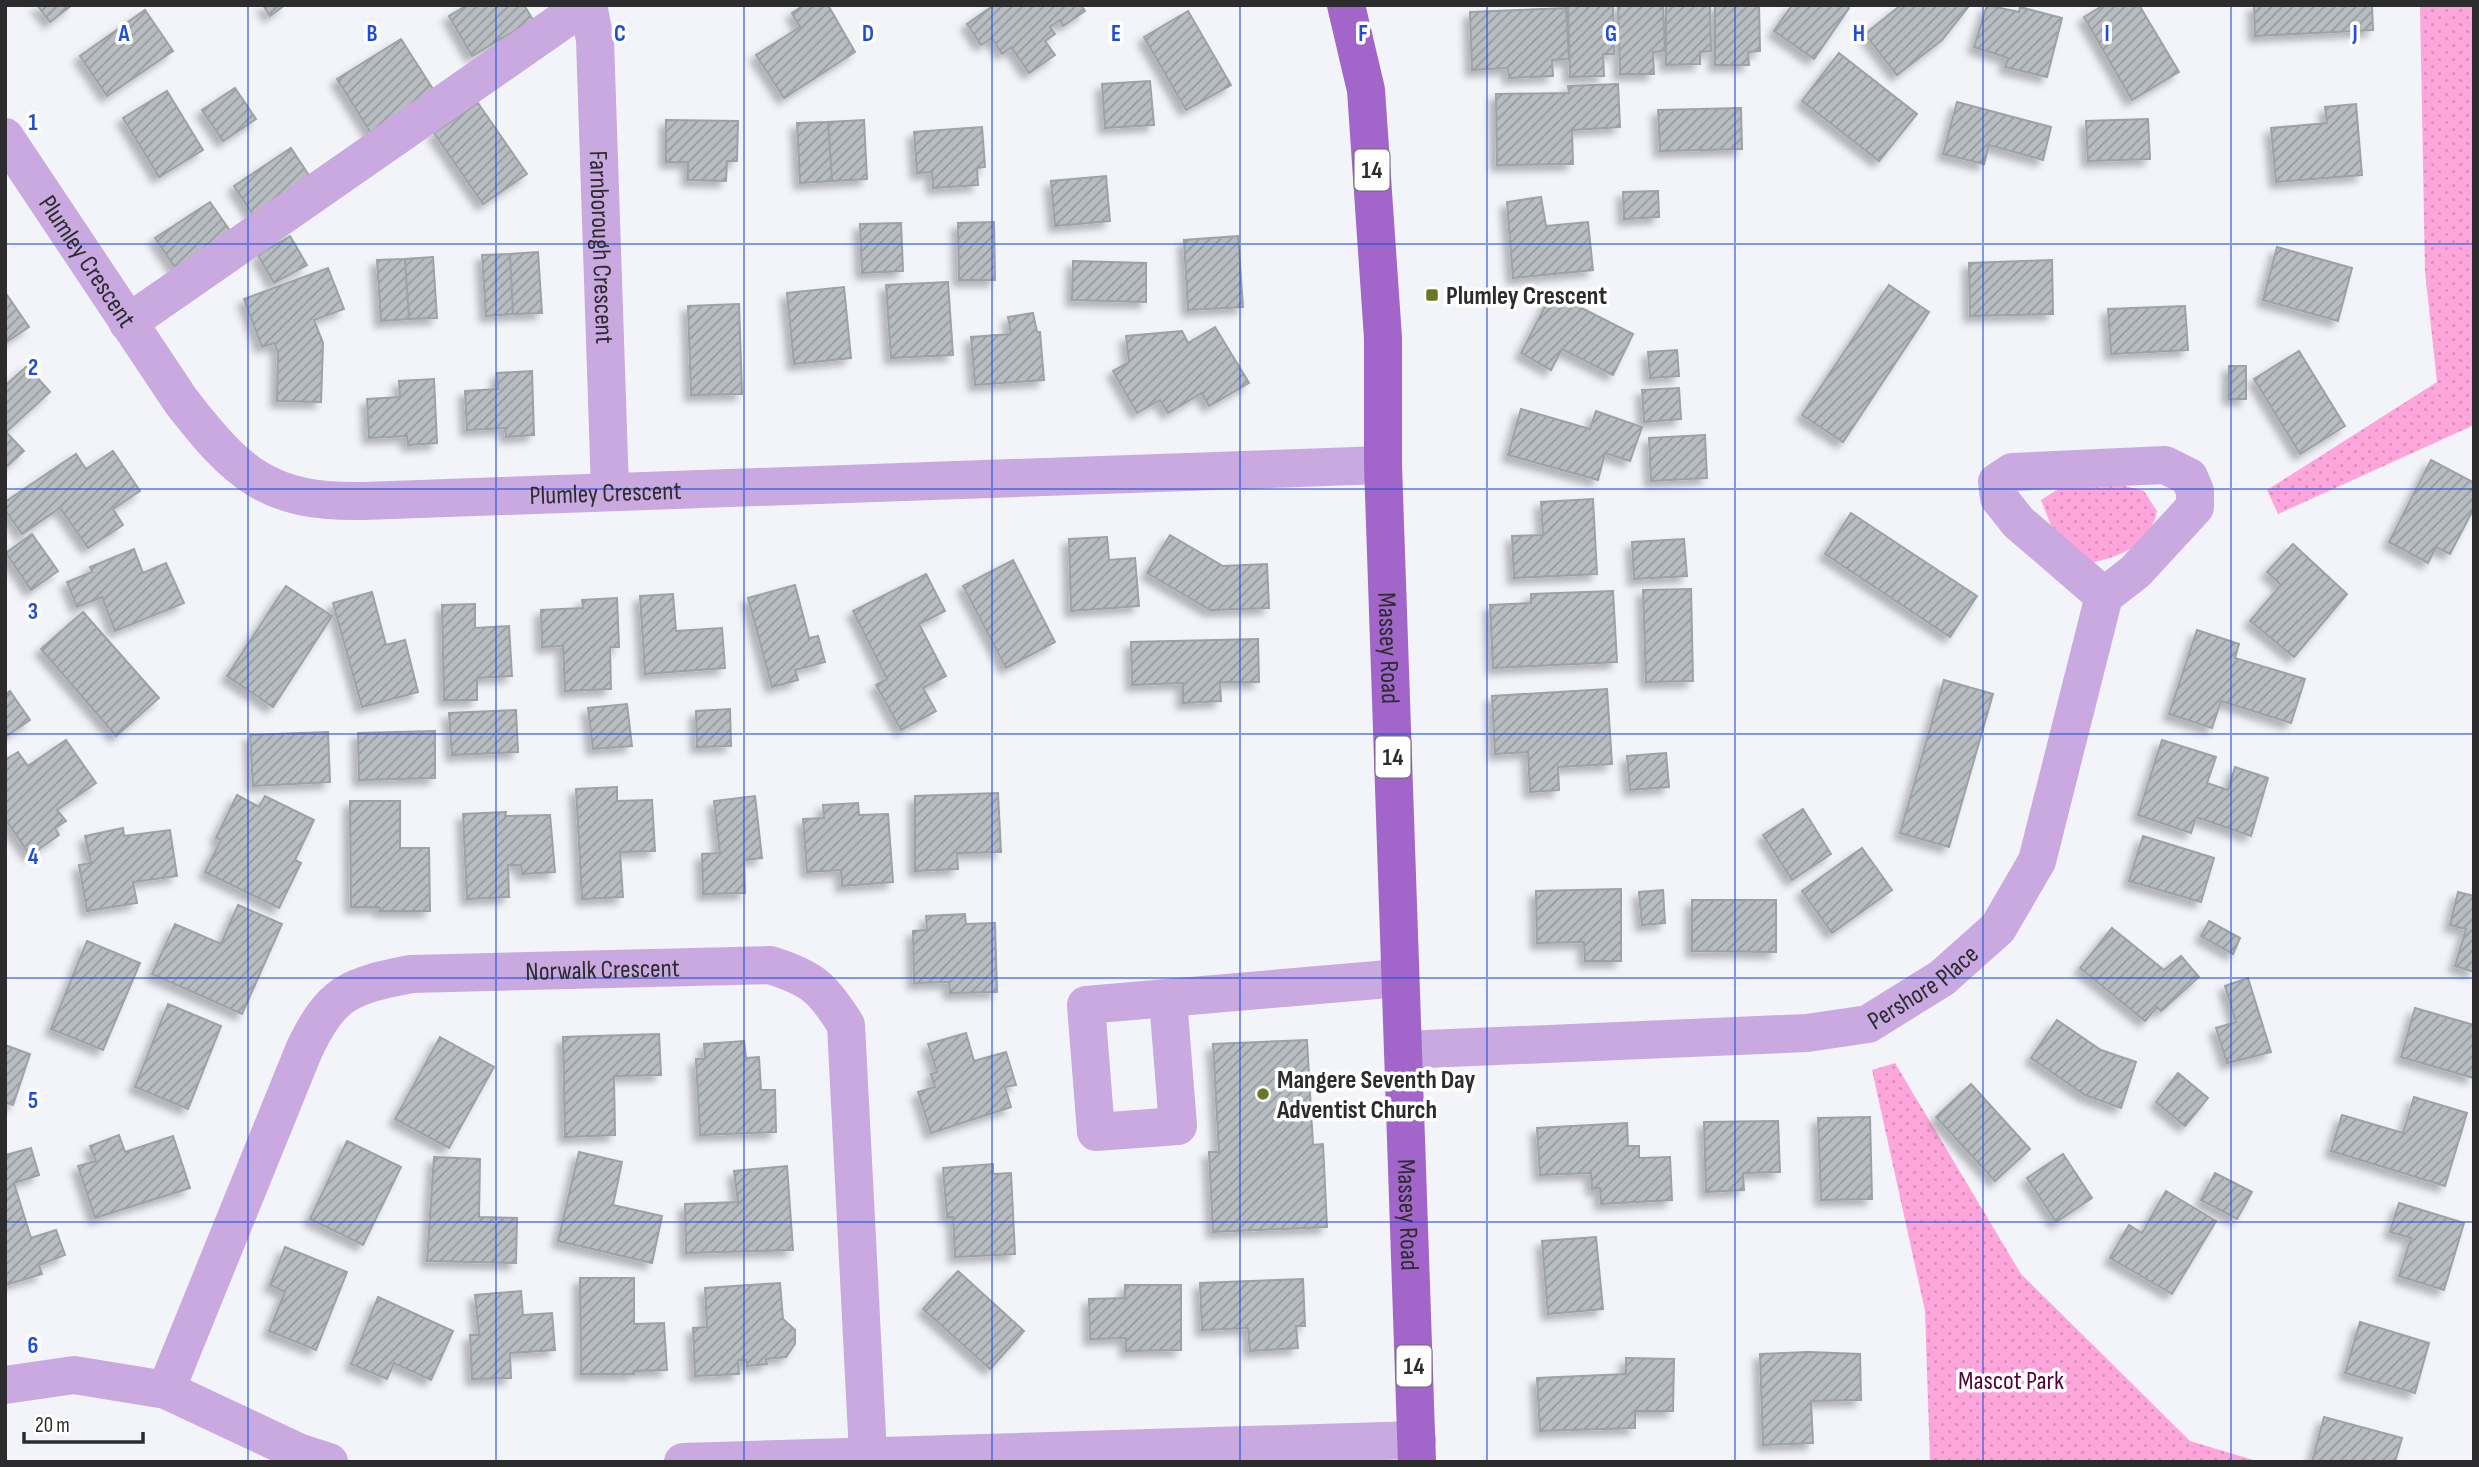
<svg xmlns="http://www.w3.org/2000/svg" width="2479" height="1467" font-family="'Sofia Sans Condensed',sans-serif">
  <style>
    .grass { fill: url(#grass-dots) }
    .building { fill: url(#building-hatch); stroke: #9da2a7; stroke-width: 2; filter: url(#shadow) }
    .lines { fill: none; stroke-linecap: round; stroke-linejoin: round }
    .minor { stroke: #c9a9e0; stroke-width: 38 }
    .major { stroke: #a265c9; stroke-width: 38 }
    .grid { fill: none; stroke: #1d4ed8; stroke-width: 2; stroke-opacity: 0.55 }
    .poi-dot { fill: #697825; stroke: #fff; stroke-width: 2.5 }
    .labels { text-anchor: middle; stroke-width: 7; stroke-linejoin: round; paint-order: stroke }
    .shield { fill: #fff; stroke: #6b6b6d; stroke-width: 2 }
    .shield-label { font-size: 24px; font-weight: bold; fill: #2c2c2f }
    .street-label { font-size: 26px; fill: #2c2c2f; stroke: #fff }
    .poi-label { font-size: 26px; font-weight: bold; fill: #2c2c2f; stroke: #fff; text-anchor: start }
    .park-label { font-size: 26px; fill: #52023d; stroke: #fff }
    .grid-label { font-size: 23px; text-anchor: middle; font-weight: bold; fill: #1d4ed8; stroke: #fff; stroke-width: 7; stroke-linejoin: round; paint-order: stroke }
  </style>
  <defs>
    <pattern id="grass-dots" width="8" height="8" patternUnits="userSpaceOnUse" patternTransform="scale(1.75)"><rect width="8" height="8" fill="#fea6dc"/><path d="M2 2h.1M6 6h.1" fill="none" stroke="#da8fbd" stroke-width="1.8" stroke-linecap="round"/></pattern>
    <pattern id="building-hatch" width="6" height="6" patternUnits="userSpaceOnUse" patternTransform="scale(1.75)"><rect width="6" height="6" fill="#b8bdc2"/><path d="M-1 1l2-2M0 6l6-6M5 7l2-2" fill="none" stroke="#969a9e"/></pattern>
    <filter id="shadow"><feDropShadow dx="-6" dy="6" stdDeviation="3.5" flood-color="#0004"/></filter>
  </defs>
  <rect width="100%" height="100%" fill="#f3f4fa"/>
  <!-- grass -->
  <path class="grass" d="M2420,5H2474V425L2278,514L2267,490L2437,382L2425,272Z
    M2114,483L2144,491L2157,511C2149,547 2124,554 2092,563L2057,541L2041,500L2066,484Z
    M1895,1063L2021,1274L2190,1441L2260,1462H1930L1925,1311L1872,1070Z"/>
  <!-- building -->
  <path class="building" d="M37,5H72L50,22Z
    M263,5H285L270,16Z
    M467,5H524L533,20L472,56L449,16Z
    M804,5H828L855,52L784,98L756,55L800,27L792,13Z
    M994,5H1081L1085,11L1063,26L1060,20L1050,27L1055,34L1045,41L1055,55L1029,73L1011,47L1002,54L992,38L981,45L967,24Z
    M1613,5L1614,54H1603L1604,76L1570,77L1568,6Z
    M1618,5H1663L1665,51L1653,52L1654,74H1620Z
    M1666,5H1710L1711,51L1700,52V64L1666,65Z
    M1715,5H1759L1760,51L1748,52L1749,65H1715Z
    M1792,5H1846L1849,8L1814,59L1774,31Z
    M1901,5L1969,6L1942,40L1897,75L1865,34Z
    M1987,5L2019,12L2020,7L2062,18L2047,77L2005,67L2008,58L1974,47Z
    M2104,5H2139L2179,72L2132,100L2084,17Z
    M2254,5H2372L2373,30L2255,36Z
    M1566,8L1569,59L1552,60L1553,76L1509,78L1508,68L1472,70L1470,12Z
    M145,10L173,51L107,96L80,56Z
    M1188,11L1231,85L1186,110L1144,37Z
    M401,39L438,97L374,138L337,79Z
    M1839,53L1917,114L1879,161L1802,101Z
    M1150,81L1154,125L1105,128L1102,84Z
    M1618,84L1620,127L1572,130L1573,164L1497,165L1496,94L1569,93L1568,86Z
    M235,88L256,119L223,141L202,110Z
    M167,91L203,150L159,177L123,118Z
    M1957,102L2051,127L2043,160L1989,145L1984,164L1943,154Z
    M478,103L527,174L483,204L434,133Z
    M2356,104L2362,175L2276,182L2271,128L2327,123L2325,107Z
    M1741,108L1742,149L1660,151L1658,110Z
    M2148,119L2150,159L2088,161L2086,121Z
    M666,120L738,121L737,161H727L726,181L688,180V162H666Z
    M864,120L867,179L832,181L828,122Z
    M828,122L832,181L800,183L797,123Z
    M982,127L985,167L977,168L978,185L933,188L932,172L917,173L914,132Z
    M291,148L314,183L257,221L234,186Z
    M1106,176L1110,221L1055,226L1051,181Z
    M1658,191L1659,217L1624,219L1623,192Z
    M1541,197L1546,226L1588,222L1593,270L1513,278L1507,202Z
    M210,202L233,235L178,272L155,238Z
    M994,222L995,280H959L958,223Z
    M901,223L903,271L862,273L860,224Z
    M290,236L307,265L274,283L258,255Z
    M1238,236L1243,307L1188,310L1184,240Z
    M2277,247L2352,268L2338,321L2263,300Z
    M538,252L542,313L513,314L510,254Z
    M510,254L513,314L486,316L482,255Z
    M433,257L437,318L409,319L405,259Z
    M405,259L409,319L381,321L377,260Z
    M2052,260L2053,314L1970,316L1969,263Z
    M1073,261L1146,263V302L1072,300Z
    M328,268L344,309L314,320L323,343L321,402L277,401L278,352L274,343L262,347L244,299Z
    M948,282L953,355L891,358L886,285Z
    M1889,285L1929,312L1843,442L1802,415Z
    M844,287L851,358L794,364L787,293Z
    M5,292L29,327L5,343Z
    M1552,293L1633,334L1613,375L1562,349L1551,370L1521,353Z
    M739,304L742,394L691,395L688,306Z
    M2185,306L2188,350L2111,354L2108,309Z
    M1033,313L1037,332H1040L1044,380L975,385L971,337L1011,334L1008,317Z
    M1215,327L1249,383L1209,406L1202,393L1168,413L1160,400L1137,413L1113,371L1129,362L1126,336L1182,331L1188,343Z
    M1677,350L1679,376L1650,378L1648,352Z
    M2299,351L2345,426L2300,454L2254,379Z
    M27,366L50,392L6,432L24,451L5,468V386Z
    M2229,366H2246V399H2229Z
    M532,371L534,435L506,437L505,428L467,430L465,391L498,389L497,373Z
    M434,379L437,443L408,445L407,436L369,438L367,399L400,397L399,381Z
    M1679,388L1681,419L1644,422L1642,390Z
    M1521,409L1590,429L1596,411L1642,427L1630,461L1605,453L1598,480L1508,455Z
    M1705,435L1707,478L1651,481L1649,438Z
    M113,451L140,491L113,509L123,525L88,548L60,508L22,534L5,510V502L76,454L86,469Z
    M2431,460L2471,481L2474,485V508L2450,554L2436,547L2428,563L2389,542Z
    M1593,499L1597,574L1514,578L1512,536L1543,535L1541,502Z
    M1851,513L1977,596L1950,637L1825,554Z
    M32,534L58,571L31,590L6,553Z
    M1170,535L1223,566L1267,564L1269,608L1210,610L1147,573Z
    M1107,537L1109,560L1135,558L1139,606L1071,611L1069,539Z
    M1684,539L1687,576L1634,579L1632,542Z
    M2293,544L2347,594L2294,657L2250,621L2281,585L2267,572Z
    M134,549L143,573L166,563L184,603L115,631L102,597L77,607L67,582L92,572L90,567Z
    M1013,560L1055,642L1006,668L963,586Z
    M926,574L945,611L919,624L946,676L923,688L936,711L901,730L876,685L887,679L853,611Z
    M795,585L809,638L818,636L825,662L795,670L798,680L772,687L748,598Z
    M286,586L332,616L273,707L227,676Z
    M1691,589L1693,681L1646,682L1643,590Z
    M1613,591L1617,662L1493,668L1490,605L1531,603V594Z
    M372,592L386,645L405,640L418,692L362,707L333,603Z
    M673,594L676,631L722,628L725,668L645,674L640,596Z
    M617,598L619,647H610L611,689L565,691L563,646L542,647L541,610L583,608L582,600Z
    M475,604V628L509,626L512,676L477,678V700H444L442,605Z
    M83,612L159,698L116,736L41,649Z
    M2197,630L2239,644L2235,658L2305,679L2291,723L2221,701L2212,728L2169,714Z
    M1258,639L1259,682H1220L1221,701L1183,703V683L1132,685L1131,642Z
    M1944,680L1993,694L1949,847L1900,833Z
    M1607,689L1612,764L1558,767L1559,790L1530,792L1528,752L1495,754L1492,696Z
    M10,691L30,720L5,737V695Z
    M627,704L632,746L593,749L588,708Z
    M730,709L731,746L697,747L696,711Z
    M516,710L518,752L452,755L449,713Z
    M435,731V778L359,780L358,733Z
    M328,732L330,782L253,786L250,735Z
    M66,740L96,783L57,810L66,821L55,828L59,835L30,855L5,819V760L18,752L28,766Z
    M2162,740L2216,757L2207,783L2228,790L2235,767L2268,778L2251,836L2196,817L2191,833L2138,815Z
    M1666,753L1669,787L1630,790L1627,756Z
    M617,787V801L652,800L655,851L620,852L623,897L582,899L576,789Z
    M998,793L1001,852L957,853L958,869L915,871V796Z
    M237,795L259,807L265,796L314,820L295,860L301,863L279,908L205,872L221,840L216,838Z
    M755,796L762,858L744,860L745,893L703,894L702,854L720,853L714,801Z
    M350,801H400V848H429L430,911H380L379,907H351Z
    M858,803L859,815L888,814L893,882L842,886L841,870L807,872L803,819L824,818L823,805Z
    M1803,809L1831,854L1792,880L1763,835Z
    M506,812L505,816L550,815L555,872L522,874L521,865H508L509,897L467,899L463,814Z
    M123,828L124,836L170,830L177,876L133,882L137,903L87,911L79,865L91,863L85,836Z
    M2143,836L2214,858L2201,902L2129,881Z
    M1862,848L1892,890L1832,933L1802,891Z
    M1621,889V961H1585L1584,942L1537,943L1536,891Z
    M1663,890L1665,923L1642,925L1639,892Z
    M2458,892L2474,896V972L2455,966L2466,929L2450,925Z
    M1692,900H1776V952L1692,951Z
    M238,905L282,924L242,1014L152,974L175,924L221,944Z
    M965,914L966,924L995,923L997,992L950,993L949,982L914,983L913,931L927,930L926,916Z
    M2209,921L2240,938L2233,954L2201,936Z
    M2112,928L2164,970L2181,956L2199,977L2161,1011L2157,1007L2145,1021L2080,968Z
    M87,941L140,963L103,1050L51,1029Z
    M2248,978L2271,1052L2227,1063L2216,1028L2236,1022L2225,986Z
    M168,1004L221,1026L188,1109L135,1087Z
    M2415,1008L2474,1025L2473,1078L2401,1057Z
    M2057,1020L2101,1050L2136,1062L2121,1108L2085,1095L2031,1058Z
    M966,1033L974,1061L1006,1052L1016,1085L1005,1087L1011,1107L931,1133L918,1092L935,1087L931,1074L937,1072L928,1044Z
    M659,1034L661,1075L614,1076L615,1135L565,1137L563,1037Z
    M440,1037L494,1067L449,1148L395,1119Z
    M1307,1040L1313,1145L1323,1144L1327,1227L1213,1232L1209,1152H1219L1213,1044Z
    M744,1041L746,1058L759,1057L761,1090H775L776,1132L700,1135L696,1059H705L704,1044Z
    M5,1045L30,1054L13,1105L5,1102Z
    M2178,1073L2208,1098L2185,1126L2156,1102Z
    M1971,1084L2030,1149L1995,1181L1936,1117Z
    M2414,1097L2467,1113L2445,1186L2331,1151L2342,1115L2403,1133Z
    M1870,1117L1872,1199L1821,1200L1818,1118Z
    M1778,1121L1780,1172L1743,1173L1744,1190L1706,1192L1704,1122Z
    M1627,1123L1628,1146H1639V1158L1670,1157L1672,1200L1601,1204L1600,1188L1592,1189L1591,1173L1540,1175L1537,1128Z
    M119,1135L125,1152L173,1136L190,1188L95,1218L78,1166L96,1161L90,1146Z
    M347,1141L401,1167L363,1245L310,1219Z
    M31,1148L39,1175L14,1183L31,1238L56,1230L65,1255L39,1265L42,1274L5,1285V1153L6,1155Z
    M579,1152L622,1162L613,1205L662,1216L652,1263L558,1241Z
    M2063,1154L2092,1198L2056,1222L2027,1178Z
    M434,1157L480,1159L479,1217L517,1218L516,1263L427,1261Z
    M993,1164V1174L1011,1173L1015,1254L955,1257L953,1217H947L943,1168Z
    M787,1166L793,1250L686,1253L685,1204L738,1202L734,1171Z
    M2215,1173L2252,1192L2237,1219L2201,1200Z
    M2166,1191L2216,1221L2172,1294L2110,1258L2129,1225L2142,1233Z
    M2399,1203L2464,1223L2444,1290L2399,1276L2411,1238L2390,1232Z
    M1596,1237L1603,1309L1548,1314L1542,1241Z
    M285,1247L347,1272L316,1350L269,1331L285,1292L270,1285Z
    M958,1271L1024,1331L990,1369L923,1309Z
    M580,1278H634V1324L664,1323L667,1370L634,1371V1374H581Z
    M1303,1279L1305,1326H1296L1298,1348L1250,1351L1248,1328L1202,1330L1200,1283Z
    M780,1283L783,1319L795,1330V1344L786,1357L766,1359L767,1364L747,1366L746,1360H738L739,1374L695,1376L693,1328L707,1327L705,1288Z
    M1125,1285H1181V1350L1126,1351V1338L1090,1339L1089,1299L1125,1298Z
    M521,1291L523,1315L552,1313L555,1350L510,1353L511,1378L472,1379L470,1335H479L475,1295Z
    M378,1297L453,1331L431,1380L394,1363L387,1379L351,1364Z
    M2360,1322L2429,1343L2415,1393L2345,1373Z
    M1809,1352L1860,1354L1861,1400L1811,1401L1813,1443L1763,1445L1760,1354Z
    M1626,1358L1674,1359L1673,1411H1635V1428L1540,1431L1537,1378L1626,1374Z
    M2324,1417L2402,1438L2395,1462H2312Z"/>
  <g class="lines">
    <!-- minor -->
    <g class="minor">
      <path id="s1" d="M588,5L595,40L610,490"/>
      <path id="s2" d="M5,137L181,401C237,473 267,503 363,501L1383,465"/>
      <path d="M128,323L585,5"/>
      <path d="M1168,999L1178,1126L1096,1132L1086,1005L1400,978"/>
      <path id="s3" d="M1403,1050L1807,1033L1868,1024L1942,978L1998,928L2037,861L2104,596L2135,572L2195,507V491L2189,477L2165,465L2012,472L1997,482L1999,498L2018,522L2104,596"/>
      <path d="M5,1385L74,1375L166,1390L298,1452L329,1462"/>
      <path id="s4" d="M166,1390L304,1050C332,991 350,986 411,974L770,965C812,978 823,988 846,1025L868,1454"/>
      <path d="M683,1462L1417,1440"/>
    </g>
    <!-- major -->
    <path class="major" id="s5" d="M1346,5L1366,90L1383,338V465L1417,1462"/>
  </g>
  <!-- grid -->
  <path class="grid" d="M248,5V1462M496,5V1462M744,5V1462M992,5V1462M1240,5V1462M1487,5V1462M1735,5V1462M1983,5V1462M2231,5V1462M5,244H2474M5,489H2474M5,734H2474M5,978H2474M5,1222H2474"/>
  <!-- markers -->
  <g class="poi-dot">
    <rect x="1425" y="288" width="14" height="14" rx="3.5"/>
    <circle cx="1263" cy="1094" r="7"/>
  </g>
  <g class="labels">
    <!-- shield labels -->
    <g class="shield">
      <rect x="1354.5" y="149.5" width="35" height="41" rx="5"/>
      <rect x="1375.5" y="736.5" width="35" height="41" rx="5"/>
      <rect x="1396.5" y="1345.5" width="35" height="41" rx="5"/>
    </g>
    <g class="shield-label">
      <text x="1372" y="178">14</text>
      <text x="1393" y="765">14</text>
      <text x="1414" y="1374">14</text>
    </g>
    <!-- street labels -->
    <g class="street-label">
      <text dy="9" stroke="none"><textPath href="#s1" startOffset="243">Farnborough Crescent</textPath></text>
      <text dy="9" stroke="none"><textPath href="#s2" startOffset="149">Plumley Crescent</textPath></text>
      <text dy="9" stroke="none"><textPath href="#s2" startOffset="779">Plumley Crescent</textPath></text>
      <text dy="9" stroke="none"><textPath href="#s5" startOffset="646">Massey Road</textPath></text>
      <text dy="9" stroke="none"><textPath href="#s4" startOffset="698">Norwalk Crescent</textPath></text>
      <text dy="9" stroke="none"><textPath href="#s3" startOffset="532">Pershore Place</textPath></text>
      <text dy="9" stroke="none"><textPath href="#s5" startOffset="1213">Massey Road</textPath></text>
    </g>
    <!-- poi labels -->
    <g class="poi-label">
      <text x="1446" y="304">Plumley Crescent</text>
      <text x="1277" y="1088">Mangere Seventh Day<tspan x="1277" dy="30">Adventist Church</tspan></text>
    </g>
    <!-- park labels -->
    <g class="park-label">
      <text x="2011" y="1389">Mascot Park</text>
    </g>
  </g>
  <g class="grid-label">
    <text x="124" y="41">A</text>
    <text x="372" y="41">B</text>
    <text x="620" y="41">C</text>
    <text x="868" y="41">D</text>
    <text x="1116" y="41">E</text>
    <text x="1363" y="41">F</text>
    <text x="1611" y="41">G</text>
    <text x="1859" y="41">H</text>
    <text x="2107" y="41">I</text>
    <text x="2355" y="41">J</text>
    <text x="33" y="130">1</text>
    <text x="33" y="375">2</text>
    <text x="33" y="619">3</text>
    <text x="33" y="864">4</text>
    <text x="33" y="1108">5</text>
    <text x="33" y="1353">6</text>
  </g>
  <!-- border -->
  <rect width="2479" height="1467" fill="none" stroke="#2c2c2f" stroke-width="14"/>
  <!-- scale -->
  <path d="M24 1432v10h119v-10" fill="none" stroke="#2c2c2f" stroke-width="3.5"/>
  <text x="35" y="1432" font-size="21" fill="#2c2c2f" stroke="#ffffff" stroke-width="5" paint-order="stroke">20 m</text>
</svg>
